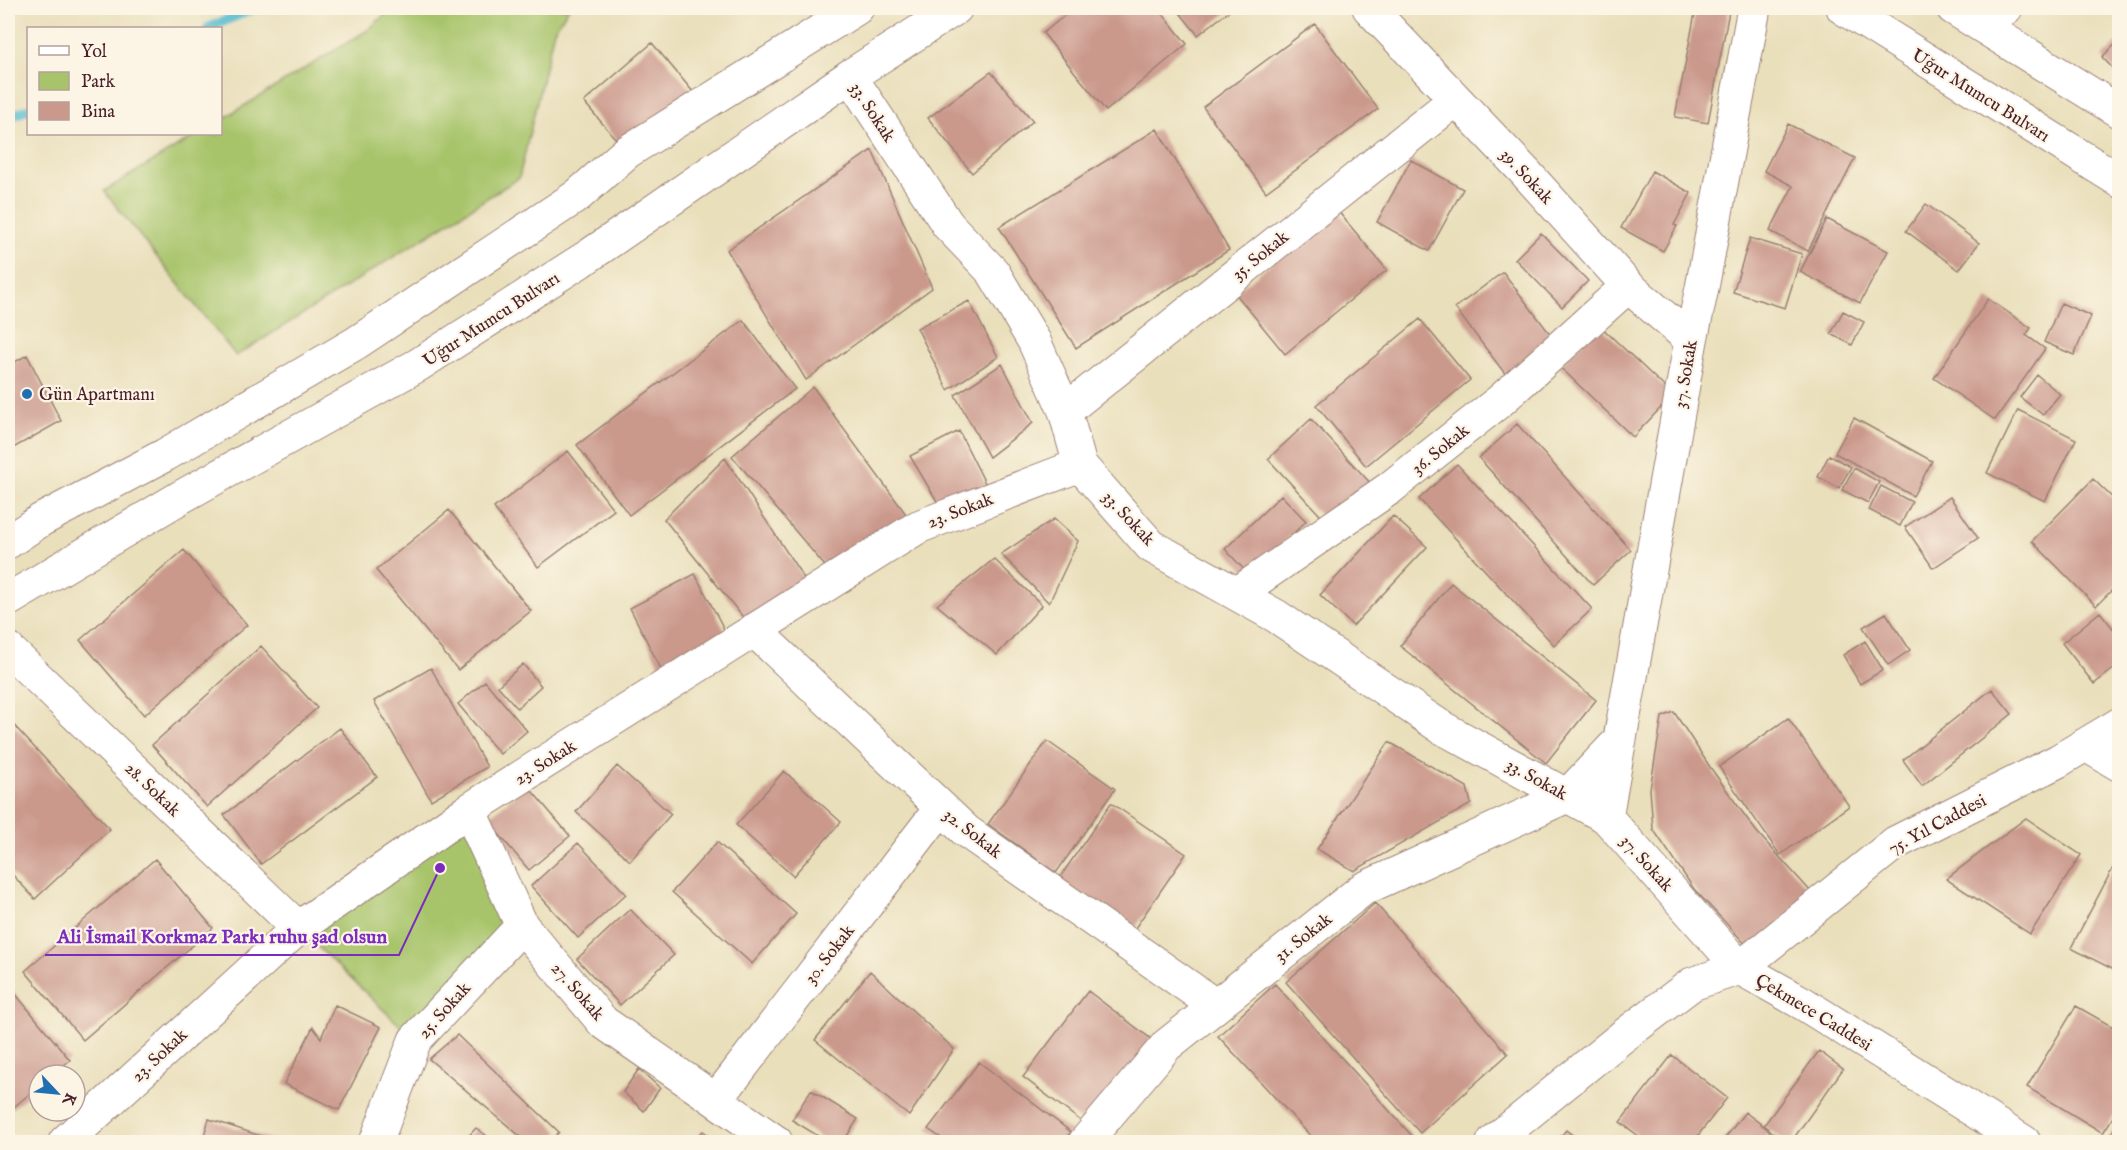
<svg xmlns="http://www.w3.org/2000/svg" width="2127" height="1150" font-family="'IM FELL English',serif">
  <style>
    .green { fill: #a7c46b; stroke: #78724b; stroke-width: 1.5 }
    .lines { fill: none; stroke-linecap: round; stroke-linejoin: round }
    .stream { stroke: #50bacd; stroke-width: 10 }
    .building { fill: #ca998c }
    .street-casing { stroke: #9a7f73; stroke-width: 35 }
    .secondary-casing { stroke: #9a7f73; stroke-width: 35 }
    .primary-casing { stroke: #9a7f73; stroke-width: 35 }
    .street { stroke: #fff; stroke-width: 33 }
    .secondary { stroke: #fff; stroke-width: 33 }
    .primary { stroke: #fff; stroke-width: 33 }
    .poi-dot { fill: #1f6fb2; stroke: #fcf5e5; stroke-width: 2 }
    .labels { text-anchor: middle; stroke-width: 4.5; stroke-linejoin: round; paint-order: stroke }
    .street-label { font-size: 18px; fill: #4a1f2b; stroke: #fcf5e5 }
    .poi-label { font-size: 18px; fill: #4a1f2b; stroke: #fcf5e5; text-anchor: start }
    .leader { fill: none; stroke: #7b2cbf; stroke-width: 2 }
    .callout-dot { fill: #7b2cbf; stroke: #fcf5e5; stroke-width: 2 }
    .callout-label { font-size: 20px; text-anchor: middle; font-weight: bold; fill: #7b2cbf; stroke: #fcf5e5; stroke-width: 4.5; stroke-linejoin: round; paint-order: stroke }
  </style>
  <rect width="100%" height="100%" fill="#fcf5e5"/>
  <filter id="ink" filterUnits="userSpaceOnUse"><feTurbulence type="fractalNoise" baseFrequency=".0167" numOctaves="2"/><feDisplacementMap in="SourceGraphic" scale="12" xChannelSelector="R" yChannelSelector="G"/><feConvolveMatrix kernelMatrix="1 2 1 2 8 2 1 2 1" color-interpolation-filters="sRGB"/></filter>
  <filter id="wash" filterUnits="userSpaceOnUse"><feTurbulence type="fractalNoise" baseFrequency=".008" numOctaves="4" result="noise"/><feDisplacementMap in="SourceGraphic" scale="24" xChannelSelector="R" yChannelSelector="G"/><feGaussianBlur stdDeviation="1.35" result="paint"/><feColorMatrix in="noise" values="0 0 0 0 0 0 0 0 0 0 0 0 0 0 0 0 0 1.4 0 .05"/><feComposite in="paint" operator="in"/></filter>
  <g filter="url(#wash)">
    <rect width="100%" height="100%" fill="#e9dfbb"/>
    <!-- green -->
    <path class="green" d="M392,8H569L554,30L519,178L236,356L104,191L198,134H220L221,120L368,30Z
      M469,810L522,926L415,1040L298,928Z"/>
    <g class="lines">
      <!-- stream -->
      <path class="stream" d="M208,28L255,8
        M8,118L28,109"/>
    </g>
    <g id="blocks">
      <!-- building -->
      <path class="building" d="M1074,8H1158L1187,44L1106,111L1043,33Z
        M1176,8H1233L1198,35Z
        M1696,8H1711L1729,11L1708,123L1675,117Z
        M1315,24L1378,109L1266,192L1203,107Z
        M2120,40V76L2102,57Z
        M652,43L694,93L627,152L584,102Z
        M991,72L1033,121L972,173L928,118Z
        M1788,124L1855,158L1808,251L1770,231L1793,186L1764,171Z
        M1157,129L1229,250L1076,348L999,227Z
        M872,150L932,288L806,380L727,250Z
        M1411,160L1463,189L1429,251L1377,222Z
        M1652,171L1691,193L1674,225L1677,226L1663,251L1621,228Z
        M1926,204L1979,243L1959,270L1906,231Z
        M1337,210L1387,270L1285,354L1235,293Z
        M1827,219L1888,251L1860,303L1800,272Z
        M1541,233L1588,281L1562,307L1515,259Z
        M1750,238L1802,254L1785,308L1733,292Z
        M1503,272L1554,339L1506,375L1455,308Z
        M1988,299L2031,328L2026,335L2045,349L1995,420L1934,378Z
        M969,301L998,357L948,390L917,328Z
        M2061,303L2091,316L2074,355L2044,342Z
        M1843,311L1864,322L1852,345L1831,334Z
        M1420,319L1470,380L1366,466L1316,405Z
        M743,320L795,389L629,515L577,445Z
        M1599,325L1673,395L1633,437L1559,366Z
        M27,355L61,421L8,451V366Z
        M1002,364L1033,423L989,457L955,395Z
        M2037,375L2060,394L2043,415L2020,397Z
        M813,387L911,521L830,572L732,456Z
        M2018,410L2076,439L2045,501L1987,473Z
        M1854,418L1932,461L1913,496L1835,453Z
        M1311,419L1374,487L1331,527L1268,459Z
        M1517,424L1631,550L1593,585L1479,458Z
        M959,431L986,485L941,508L910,456Z
        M568,451L614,510L538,567L494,508Z
        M1829,455L1851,467L1839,488L1818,477Z
        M725,458L809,586L750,626L664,519Z
        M1457,464L1592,609L1554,645L1419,499Z
        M1854,468L1879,482L1868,503L1842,490Z
        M2093,479L2120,505V582L2096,606L2032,541Z
        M1881,486L1912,502L1900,526L1869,510Z
        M1281,495L1306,521L1250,576L1225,549Z
        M1950,497L1978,538L1933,568L1905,527Z
        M449,510L531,611L458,670L376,570Z
        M1393,516L1427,547L1353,626L1320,595Z
        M1054,519L1078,541L1049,603L1001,554Z
        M184,550L247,625L144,715L80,640Z
        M994,559L1042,605L997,655L937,605Z
        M695,574L725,631L663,673L630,608Z
        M1451,583L1596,700L1546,763L1400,646Z
        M2100,612L2120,637V664L2094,684L2062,643Z
        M1886,613L1910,650L1888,665L1863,627Z
        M1865,641L1883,670L1860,684L1843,655Z
        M261,646L317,708L207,807L152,745Z
        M523,664L541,686L517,708L498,686Z
        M431,668L487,767L431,800L374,701Z
        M485,681L527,731L500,754L458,704Z
        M1992,689L2012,714L1922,786L1903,760Z
        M1674,712L1710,767L1756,831L1812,893L1750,949L1694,889L1653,829L1650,789L1662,717Z
        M1788,718L1849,806L1780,855L1719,767Z
        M8,719L110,829L35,899L8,870Z
        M340,728L377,777L261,864L224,815Z
        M1047,741L1115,789L1056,873L988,824Z
        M1389,742L1467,787L1471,804L1354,871L1317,849Z
        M617,766L671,814L630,861L576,812Z
        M784,771L841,822L793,876L736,825Z
        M527,785L570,836L529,870L486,819Z
        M1111,803L1186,854L1122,947L1047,896Z
        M2026,818L2081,855L2030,934L1946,879Z
        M717,842L796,914L752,964L672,892Z
        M578,843L626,894L578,938L531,886Z
        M155,859L213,928L83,1040L25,971Z
        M2115,864L2120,867V973L2071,948Z
        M1375,903L1508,1054L1420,1133L1286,982Z
        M630,909L674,955L620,1005L577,959Z
        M870,971L954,1049L909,1116L815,1040Z
        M1275,984L1413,1137L1407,1142H1316L1218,1036Z
        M9,986L70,1060L52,1075H39V1086L8,1112Z
        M1088,991L1155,1042L1090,1128L1023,1077Z
        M335,1005L381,1027L339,1110L284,1084L313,1027L321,1038Z
        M2076,1006L2120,1031V1106L2103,1133L2027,1087Z
        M457,1035L559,1132L550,1142H527L429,1059Z
        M1819,1051L1843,1069L1791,1142H1785L1764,1125Z
        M1672,1055L1727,1098L1693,1142H1647L1620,1122Z
        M979,1062L1071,1132L1063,1142H947L928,1129Z
        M639,1069L660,1088L644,1111L623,1092Z
        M811,1090L858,1119L843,1142H828L792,1120Z
        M1745,1112L1770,1131L1761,1142H1722Z
        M209,1119L279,1142H202Z
        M2120,1120V1142H2118L2109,1137Z
        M476,1128L495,1142H463Z
        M1566,1130L1581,1142H1556Z
        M703,1131L717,1142H692Z"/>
    </g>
  </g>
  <g filter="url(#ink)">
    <use href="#blocks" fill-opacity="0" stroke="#9a7f73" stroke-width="1.5"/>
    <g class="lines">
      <!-- street casing -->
      <g class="street-casing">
        <path id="street" d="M1369,8L1525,172L1628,286L1691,340
          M1754,8L1702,288L1691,340L1606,817L1740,968L1895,843L2058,761L2120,724
          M1984,27L2006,8
          M850,76L948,225L993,272L1034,341L1065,411L1080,465L1151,546L1276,616L1441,727L1606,817
          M1065,411L1455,100
          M1238,593L1390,488L1501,400L1628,286
          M754,630L966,831L1216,1006
          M8,649L298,928
          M2086,745L2120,765
          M469,810L522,926L603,1022L776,1142
          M716,1100L941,808
          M65,1142L298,928L469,810L918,527L1080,465
          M376,1142L415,1040L522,926
          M1085,1142L1167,1045L1363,889L1567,796L1620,740"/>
      </g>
      <!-- secondary casing -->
      <g class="secondary-casing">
        <path id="secondary" d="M1493,1142L1622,1037L1692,984L1740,968L1804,1004L2024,1142"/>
      </g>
      <!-- primary casing -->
      <g class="primary-casing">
        <path id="primary" d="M1843,8L2120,181
          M1953,8L2120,112
          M8,542L41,520L165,455L356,343L577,196L627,152L857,8
          M8,600L181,497L418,365L590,255L850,76L956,8"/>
      </g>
      <!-- street -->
      <use href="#street" class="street"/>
      <!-- secondary -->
      <use href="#secondary" class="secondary"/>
      <!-- primary -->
      <use href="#primary" class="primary"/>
    </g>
  </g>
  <!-- markers -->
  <circle class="poi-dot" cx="27" cy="394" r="6"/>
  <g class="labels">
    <!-- street labels -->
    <g class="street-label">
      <text transform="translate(1981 95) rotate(32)" y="6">Uğur Mumcu Bulvarı</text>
      <text transform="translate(873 112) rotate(57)" y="6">33. Sokak</text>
      <text transform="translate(1527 176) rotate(47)" y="6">39. Sokak</text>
      <text transform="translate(1260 255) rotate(-39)" y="6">35. Sokak</text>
      <text transform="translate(491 319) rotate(-33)" y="6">Uğur Mumcu Bulvarı</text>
      <text transform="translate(1685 374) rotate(-80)" y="6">37. Sokak</text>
      <text transform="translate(1440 449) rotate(-39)" y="6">36. Sokak</text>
      <text transform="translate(960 510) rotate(-21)" y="6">23. Sokak</text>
      <text transform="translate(1129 518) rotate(47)" y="6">33. Sokak</text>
      <text transform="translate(545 762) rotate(-32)" y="6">23. Sokak</text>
      <text transform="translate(1537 779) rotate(29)" y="6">33. Sokak</text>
      <text transform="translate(153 789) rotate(44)" y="6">28. Sokak</text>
      <text transform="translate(1937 824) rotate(-28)" y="6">75. Yıl Caddesi</text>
      <text transform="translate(973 833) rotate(38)" y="6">32. Sokak</text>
      <text transform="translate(1647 863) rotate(48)" y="6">37. Sokak</text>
      <text transform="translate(1303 937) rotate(-38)" y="6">31. Sokak</text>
      <text transform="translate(829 954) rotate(-52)" y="6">30. Sokak</text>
      <text transform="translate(578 991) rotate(49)" y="6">27. Sokak</text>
      <text transform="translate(444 1010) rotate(-48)" y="6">25. Sokak</text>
      <text transform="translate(1814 1012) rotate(31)" y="6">Çekmece Caddesi</text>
      <text transform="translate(159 1055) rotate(-43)" y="6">23. Sokak</text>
    </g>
    <!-- poi labels -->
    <g class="poi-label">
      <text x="39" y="400">Gün Apartmanı</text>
    </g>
  </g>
  <!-- callouts -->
  <path class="leader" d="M440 868L399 955H45"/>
  <circle class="callout-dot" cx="440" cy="868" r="6"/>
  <g class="callout-label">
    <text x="222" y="943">Ali İsmail Korkmaz Parkı ruhu şad olsun</text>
  </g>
  <!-- margin -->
  <rect width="2127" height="1150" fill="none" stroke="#fcf5e5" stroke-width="30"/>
  <!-- legend -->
  <rect x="27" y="27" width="195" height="108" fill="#fcf5e5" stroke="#b59f9b" stroke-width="1.5"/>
  <rect x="39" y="46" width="30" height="9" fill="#ffffff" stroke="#b59f9b" stroke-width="1.5"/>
  <text x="81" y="57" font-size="18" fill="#4a1f2b">Yol</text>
  <rect x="39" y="72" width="30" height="18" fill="#a7c46b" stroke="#b59f9b" stroke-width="1.5"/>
  <text x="81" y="87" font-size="18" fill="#4a1f2b">Park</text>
  <rect x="39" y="102" width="30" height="18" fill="#ca998c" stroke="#b59f9b" stroke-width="1.5"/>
  <text x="81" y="117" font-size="18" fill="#4a1f2b">Bina</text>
  <!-- north arrow -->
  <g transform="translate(57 1093) rotate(116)"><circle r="28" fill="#fcf5e5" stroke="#b59f9b" stroke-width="1.5"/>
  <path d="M0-4.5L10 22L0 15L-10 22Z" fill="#1f6fb2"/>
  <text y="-9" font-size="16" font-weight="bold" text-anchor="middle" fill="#4a1f2b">K</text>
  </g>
</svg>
